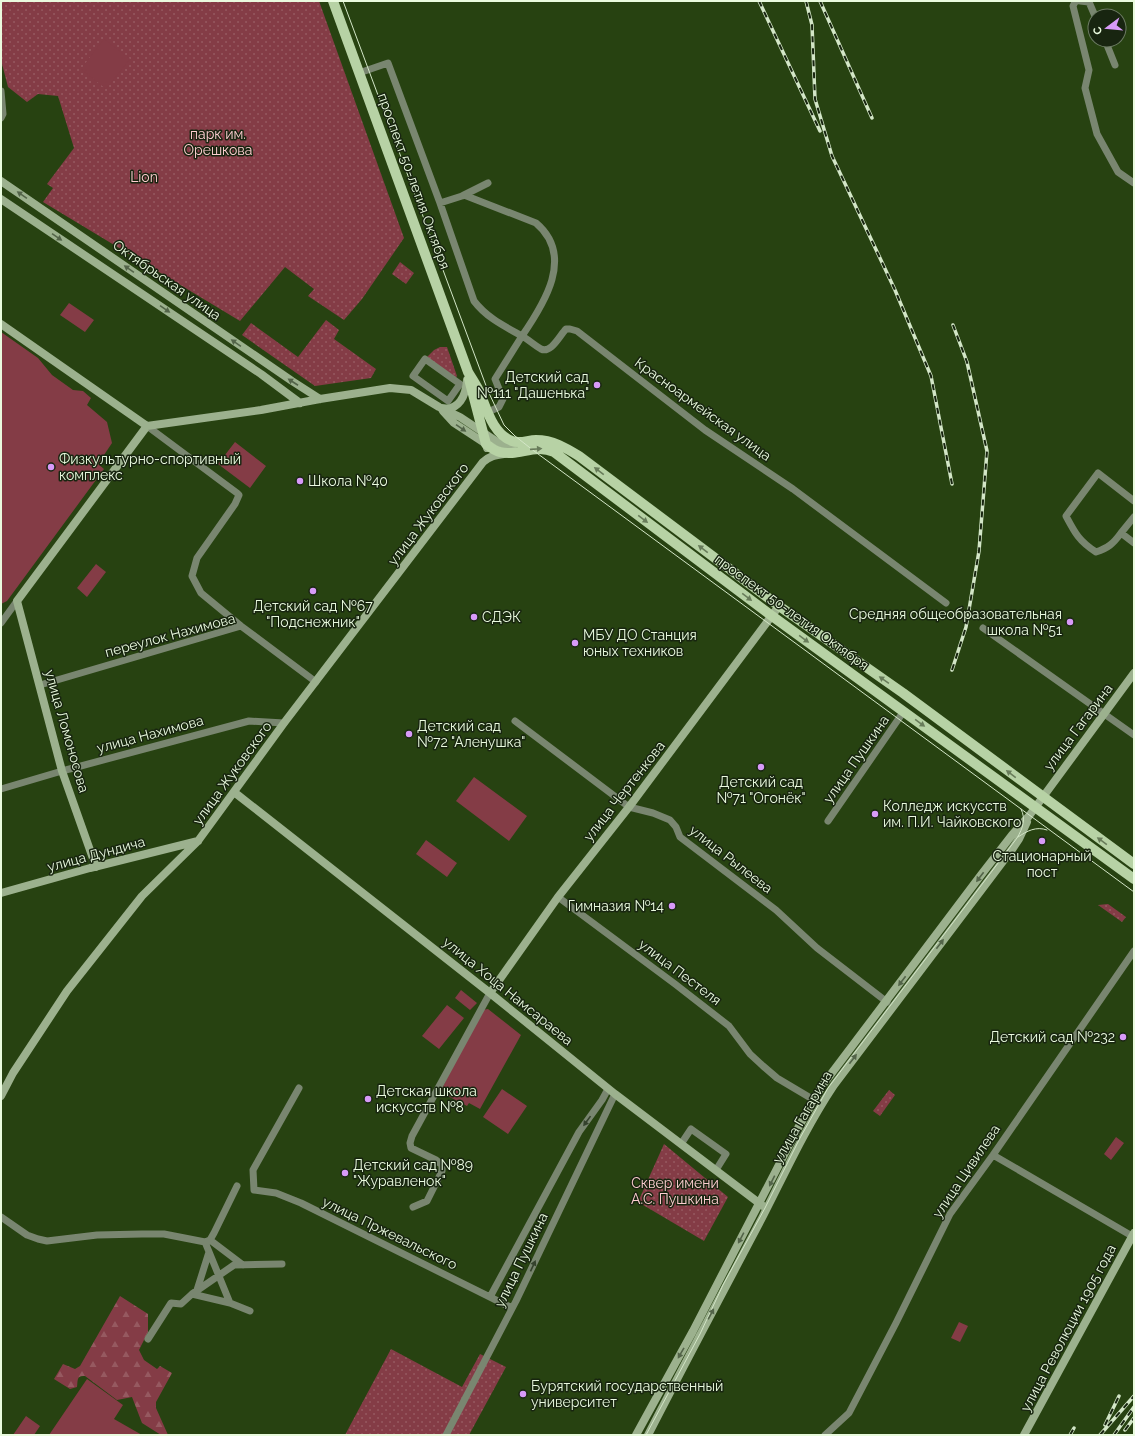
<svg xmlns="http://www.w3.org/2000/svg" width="1135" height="1436" font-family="Raleway,sans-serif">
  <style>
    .grass { fill: url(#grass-dots) }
    .forest { fill: url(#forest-firs) }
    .garden { fill: #843c46 }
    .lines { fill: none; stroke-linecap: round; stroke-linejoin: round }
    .street { stroke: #798670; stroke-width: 7 }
    .secondary { stroke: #9cb18e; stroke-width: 8 }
    .primary { stroke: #b7d2a5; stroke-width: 10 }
    .tram { stroke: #d3e6c7; stroke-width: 1 }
    .rail-casing { stroke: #d3e6c7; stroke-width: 3.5 }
    .rail { stroke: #182510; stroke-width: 2; stroke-dasharray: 6; stroke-linecap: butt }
    .oneway { fill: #536449 }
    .oneway2 { fill: #687c5a }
    .oneway3 { fill: #35422d }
    .poi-dot { fill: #d89af8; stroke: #182510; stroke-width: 1.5 }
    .labels { text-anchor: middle; stroke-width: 3; stroke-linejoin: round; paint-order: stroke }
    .park-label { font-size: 14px; fill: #feced1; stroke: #182510 }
    .street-label { font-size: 14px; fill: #eafbdf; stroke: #182510 }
    .poi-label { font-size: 14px; fill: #eafbdf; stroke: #182510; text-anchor: start }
  </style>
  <defs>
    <pattern id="grass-dots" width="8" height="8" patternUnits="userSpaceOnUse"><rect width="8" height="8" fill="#843c46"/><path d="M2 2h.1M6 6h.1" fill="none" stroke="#965960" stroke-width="1.8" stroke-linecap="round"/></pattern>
    <pattern id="forest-firs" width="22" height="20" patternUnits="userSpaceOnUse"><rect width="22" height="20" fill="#843c46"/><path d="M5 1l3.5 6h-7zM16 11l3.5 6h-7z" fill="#965960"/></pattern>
  </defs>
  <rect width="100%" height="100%" fill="#274211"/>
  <!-- grass -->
  <path class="grass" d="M1,1H319L404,238L362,299L344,320L308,296L314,289L285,267L240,321L43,202L53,188L47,184L74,148L58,96L38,94L27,102L8,87L1,60Z
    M400,262L414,273L406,284L392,274Z
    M326,320L339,330L334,339L376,369L371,378L315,386L242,335L251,323L298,357Z
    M440,347H447L457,376L454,380L425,359L434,350Z
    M1108,904L1126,917L1122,922L1098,905Z
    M889,1090L895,1095L880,1116L873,1111Z
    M664,1144L728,1197L704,1241L638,1202Z
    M391,1349L462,1387L480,1354L506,1367L469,1435H345Z"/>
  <!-- forest -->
  <path class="forest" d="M120,1296L148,1314V1332L139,1350L144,1360L157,1369L160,1366L172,1373L156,1402V1408L168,1435H161L142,1423L132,1397L117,1400L85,1376C76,1375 78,1381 77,1387L70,1389L54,1379L63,1364L75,1369L80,1366Z"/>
  <!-- garden -->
  <path class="garden" d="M104,39L130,59L106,89L81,69Z
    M69,303L94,320L85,332L60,315Z
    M1,332L38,358L52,375L73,390L83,391L91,398L87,405L107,422L112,443L98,464L104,469L7,601L1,604Z
    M235,442L266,466L250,488L218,464Z
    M96,564L106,572L87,597L77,588Z
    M474,777L527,816L509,841L456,801Z
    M426,840L457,863L447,877L416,854Z
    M461,990L477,1003L470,1010L455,998Z
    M447,1005L464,1018L439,1049L422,1036Z
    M488,1009L521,1035L480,1109L469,1103L467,1106L440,1092L482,1010Z
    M502,1089L527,1106L508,1134L483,1117Z
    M1116,1137L1124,1143L1111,1160L1104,1154Z
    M959,1322L968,1326L960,1342L951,1338Z
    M87,1379L123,1405L114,1419L142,1435H49Z
    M26,1416L40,1426L34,1435H13Z"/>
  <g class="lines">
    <!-- street -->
    <path class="street" d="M1077,1L1075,2L1073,6L1089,70L1085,88L1097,134L1118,172L1134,183
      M1080,1L1089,2L1095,16
      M1105,40L1115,65
      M359,73L388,63L440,203L462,196L488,183
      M1,91L3,114L1,118
      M440,203L474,301C487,318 504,326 522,336C544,304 575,256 536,223L464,195
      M425,359L460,384L448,401L413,376Z
      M488,412L499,407L503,399L495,379L522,336C529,340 534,345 541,349C551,354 560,335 566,329H570L577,331L705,430L793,489L946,603
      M147,426L237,493L239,495L235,504L197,558L192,576L201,593L241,626
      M1134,501L1098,473L1066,516C1075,533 1079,541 1096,552C1108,548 1113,544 1121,533L1134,543
      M1121,533L1134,517
      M1,623L17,601
      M983,628L1134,735
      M40,685L241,626L316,682
      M515,721L629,807L653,813L670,820L676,827L680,837L776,910L817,948L887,1002
      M1,789L62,771L249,721L284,723
      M828,821L904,711
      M558,897L675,984L729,1026L750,1054L763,1066L777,1078L814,1100
      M299,1088L253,1170L254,1190L276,1193L301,1203L512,1308
      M681,1144L691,1129L726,1154L716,1170
      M993,1155L1132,1236
      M413,1207L427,1201L442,1171V1165L436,1160L411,1148L410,1143L412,1136L490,993
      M1,1217L27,1235L38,1239L47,1241L97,1235L142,1234H164L205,1242L210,1240L214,1233L237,1186
      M210,1240L243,1265
      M205,1242L230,1303L250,1311
      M197,1290L209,1252
      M192,1294L230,1303
      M490,1297L579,1132L602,1100L608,1089
      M148,1339L171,1303L181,1304L192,1294L234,1265L282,1264
      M446,1435L516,1301L615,1094
      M825,1435L849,1413L896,1323L950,1214L993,1155L1134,951"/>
    <!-- secondary -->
    <path class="secondary" d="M1,181L292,381L320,399
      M1,199L261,374L300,403
      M1,324L147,426
      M441,408C459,412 466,395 467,380
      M443,411L454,423L486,444L487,448
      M147,426L261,410L320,399L390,388L411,390L439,407L460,417L502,445L507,446L519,443
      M234,792L490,993L615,1094L763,1206
      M96,867L62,771L17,601L147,426
      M1,893L90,868L198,841
      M490,993L558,897L629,807L779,606
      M1,1096L13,1073L67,991L142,896L198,841L284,723L483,462C490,456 495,455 504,454
      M636,1435L693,1331L798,1128L822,1086L981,875L1012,835L1029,816L1134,673
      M648,1435C685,1363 724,1290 762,1218C785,1173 806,1127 834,1085L1013,848L1019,839L1027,822
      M1024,1435L1134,1233"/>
    <!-- primary -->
    <path class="primary" d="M333,1L468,372C472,379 477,386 480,393C487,410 493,434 512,441C520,444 528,440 536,440C553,440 566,448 579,456L779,606L903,693L1134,864
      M469,379L486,444C490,447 495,451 500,452C518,457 535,443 554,452L772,616L1134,879"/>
    <!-- tram -->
    <path class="tram" d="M343,1L488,391L504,425L515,436L534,451L1134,892
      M1018,837C1027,831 1036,826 1047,830
      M646,1435L700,1334L723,1285L765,1208L800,1138L828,1088L1017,838C1023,828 1026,819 1021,809"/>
    <!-- rail casing -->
    <g class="rail-casing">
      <path id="rail" d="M759,1L820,131
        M806,1L812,25L815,99L832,156L895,290L931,376L952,484
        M820,1L872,118
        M952,670L966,627L979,551L987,451L967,362L953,325
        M1105,1425L1119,1396
        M1125,1430L1134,1418
        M1070,1435L1074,1428
        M1100,1435L1134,1396
        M1114,1435L1134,1407"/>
    </g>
    <!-- rail -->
    <use href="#rail" class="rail"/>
  </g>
  <!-- one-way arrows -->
  <defs><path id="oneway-solid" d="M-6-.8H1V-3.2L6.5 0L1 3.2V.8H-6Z"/></defs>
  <g class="oneway">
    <use href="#oneway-solid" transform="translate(22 195) rotate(-145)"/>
    <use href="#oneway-solid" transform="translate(57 237) rotate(34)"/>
    <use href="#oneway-solid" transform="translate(129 269) rotate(-145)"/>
    <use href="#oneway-solid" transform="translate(165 309) rotate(34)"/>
    <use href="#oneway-solid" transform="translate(236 343) rotate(-145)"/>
    <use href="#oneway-solid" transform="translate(293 382) rotate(-147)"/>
    <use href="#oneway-solid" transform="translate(461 428) rotate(34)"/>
    <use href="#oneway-solid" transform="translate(980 877) rotate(127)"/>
    <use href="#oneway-solid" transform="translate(940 944) rotate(-53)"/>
    <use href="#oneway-solid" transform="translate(902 981) rotate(127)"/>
    <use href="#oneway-solid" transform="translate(853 1059) rotate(-53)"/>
    <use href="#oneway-solid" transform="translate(772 1181) rotate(117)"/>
    <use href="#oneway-solid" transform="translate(741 1238) rotate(118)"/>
    <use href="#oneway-solid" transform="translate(711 1314) rotate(-62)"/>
    <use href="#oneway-solid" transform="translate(681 1353) rotate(120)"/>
  </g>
  <g class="oneway2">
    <use href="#oneway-solid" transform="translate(536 449) rotate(-4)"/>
    <use href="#oneway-solid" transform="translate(599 471) rotate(-143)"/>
    <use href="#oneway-solid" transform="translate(643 519) rotate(37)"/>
    <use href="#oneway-solid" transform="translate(703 549) rotate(-143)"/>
    <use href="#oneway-solid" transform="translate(747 597) rotate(37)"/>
    <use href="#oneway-solid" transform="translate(804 639) rotate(36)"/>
    <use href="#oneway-solid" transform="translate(884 680) rotate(-145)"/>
    <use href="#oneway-solid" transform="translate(920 723) rotate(36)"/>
    <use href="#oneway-solid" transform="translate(1011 774) rotate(-143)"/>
    <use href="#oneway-solid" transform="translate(1102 841) rotate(-144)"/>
  </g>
  <g class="oneway3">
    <use href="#oneway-solid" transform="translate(587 1121) rotate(126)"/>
    <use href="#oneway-solid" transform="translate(533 1266) rotate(-65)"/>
  </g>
  <!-- markers -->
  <g class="poi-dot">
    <circle cx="597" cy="385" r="4"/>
    <circle cx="51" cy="467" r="4"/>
    <circle cx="300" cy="481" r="4"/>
    <circle cx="313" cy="591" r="4"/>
    <circle cx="474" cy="617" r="4"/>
    <circle cx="1070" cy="622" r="4"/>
    <circle cx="575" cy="643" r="4"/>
    <circle cx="409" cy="734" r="4"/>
    <circle cx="761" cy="767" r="4"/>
    <circle cx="875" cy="814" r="4"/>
    <circle cx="1042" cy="841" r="4"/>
    <circle cx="672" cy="906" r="4"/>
    <circle cx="1123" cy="1037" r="4"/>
    <circle cx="368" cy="1099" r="4"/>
    <circle cx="345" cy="1173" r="4"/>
    <circle cx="523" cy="1394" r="4"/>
  </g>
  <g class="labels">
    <!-- park labels -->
    <g class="park-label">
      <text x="218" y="139">парк им.<tspan x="218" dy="16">Орешкова</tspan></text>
      <text x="144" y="182">Lion</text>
      <text x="675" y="1188">Сквер имени<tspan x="675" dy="16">А.С. Пушкина</tspan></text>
    </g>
    <!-- street labels -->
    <g class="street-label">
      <text transform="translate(414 181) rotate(70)" y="5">проспект 50-летия Октября</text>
      <text transform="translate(167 280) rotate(35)" y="5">Октябрьская улица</text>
      <text transform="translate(703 409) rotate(36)" y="5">Красноармейская улица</text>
      <text transform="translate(428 514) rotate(-53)" y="5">улица Жуковского</text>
      <text transform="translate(792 612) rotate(36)" y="5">проспект 50-летия Октября</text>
      <text transform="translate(170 635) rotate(-15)" y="5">переулок Нахимова</text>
      <text transform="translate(1078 727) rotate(-53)" y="5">улица Гагарина</text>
      <text transform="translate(67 731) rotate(74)" y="5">улица Ломоносова</text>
      <text transform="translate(150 734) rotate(-15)" y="5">улица Нахимова</text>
      <text transform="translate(856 759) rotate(-55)" y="5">улица Пушкина</text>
      <text transform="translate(232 773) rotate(-54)" y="5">улица Жуковского</text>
      <text transform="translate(624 791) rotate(-52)" y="5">улица Чертенкова</text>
      <text transform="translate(96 854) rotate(-15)" y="5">улица Дундича</text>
      <text transform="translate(731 859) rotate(38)" y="5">улица Рылеева</text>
      <text transform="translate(680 972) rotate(37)" y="5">улица Пестеля</text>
      <text transform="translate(508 991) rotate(39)" y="5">улица Хоца Намсараева</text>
      <text transform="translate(802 1117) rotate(-60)" y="5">улица Гагарина</text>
      <text transform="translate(966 1171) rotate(-56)" y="5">улица Цивилева</text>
      <text transform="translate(390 1233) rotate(26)" y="5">улица Пржевальского</text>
      <text transform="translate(521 1260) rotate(-64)" y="5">улица Пушкина</text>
      <text transform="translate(1068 1328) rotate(-62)" y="5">улица Революции 1905 года</text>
    </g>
    <!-- poi labels -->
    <g class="poi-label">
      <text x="589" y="382" text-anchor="end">Детский сад<tspan x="589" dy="16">№111 "Дашенька"</tspan></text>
      <text x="59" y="464">Физкультурно-спортивный<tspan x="59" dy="16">комплекс</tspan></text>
      <text x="308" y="486">Школа №40</text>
      <text x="313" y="611" text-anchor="middle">Детский сад №67<tspan x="313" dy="16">"Подснежник"</tspan></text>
      <text x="1062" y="619" text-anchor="end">Средняя общеобразовательная<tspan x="1062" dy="16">школа №51</tspan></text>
      <text x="482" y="622">СДЭК</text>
      <text x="583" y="640">МБУ ДО Станция<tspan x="583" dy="16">юных техников</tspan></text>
      <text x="417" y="731">Детский сад<tspan x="417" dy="16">№72 "Аленушка"</tspan></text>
      <text x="761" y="787" text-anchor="middle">Детский сад<tspan x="761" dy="16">№71 "Огонёк"</tspan></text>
      <text x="883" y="811">Колледж искусств<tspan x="883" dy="16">им. П.И. Чайковского</tspan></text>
      <text x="1042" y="861" text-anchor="middle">Стационарный<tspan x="1042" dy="16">пост</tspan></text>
      <text x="664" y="911" text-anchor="end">Гимназия №14</text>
      <text x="1115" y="1042" text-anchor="end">Детский сад №232</text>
      <text x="376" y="1096">Детская школа<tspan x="376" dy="16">искусств №8</tspan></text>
      <text x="353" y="1170">Детский сад №89<tspan x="353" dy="16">"Журавленок"</tspan></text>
      <text x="531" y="1391">Бурятский государственный<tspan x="531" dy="16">университет</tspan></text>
    </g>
  </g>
  <!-- border -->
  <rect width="1135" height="1436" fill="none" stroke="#eafbdf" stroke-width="4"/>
  <!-- north arrow -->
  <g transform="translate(1107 28) rotate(254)"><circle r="19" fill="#182510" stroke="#6c7b63"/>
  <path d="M0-3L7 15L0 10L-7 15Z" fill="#d89af8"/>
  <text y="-6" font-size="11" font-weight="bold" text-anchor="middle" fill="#eafbdf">С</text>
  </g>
</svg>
